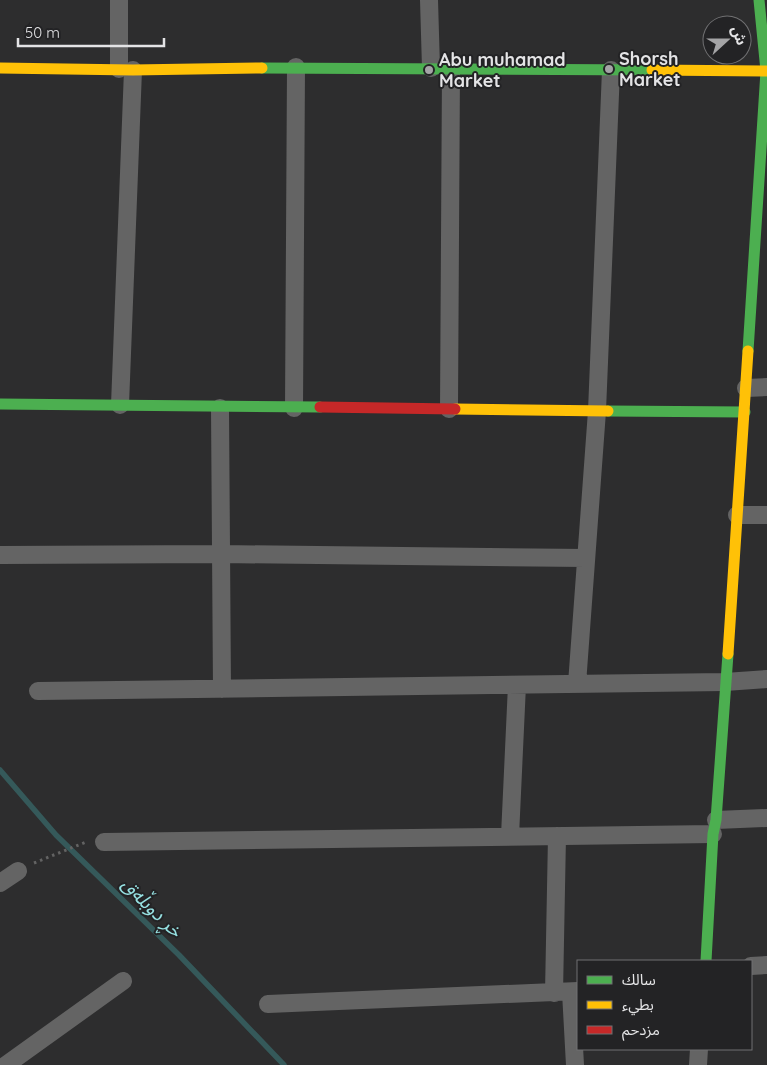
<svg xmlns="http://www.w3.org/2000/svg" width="767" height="1065" font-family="Quicksand,'Noto Sans Arabic',sans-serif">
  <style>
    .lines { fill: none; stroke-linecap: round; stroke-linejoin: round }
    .stream { stroke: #35595a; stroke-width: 5.5 }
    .path { stroke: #636363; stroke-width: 3; stroke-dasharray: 2.5 4; stroke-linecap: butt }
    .street { stroke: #646464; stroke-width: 18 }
    .fast { stroke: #4caf50; stroke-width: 11 }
    .slow { stroke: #ffc107; stroke-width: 11 }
    .jam { stroke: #c62828; stroke-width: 11 }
    .poi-dot { fill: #a4a4a6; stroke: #232325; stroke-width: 2 }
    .labels { text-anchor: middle; stroke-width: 4; stroke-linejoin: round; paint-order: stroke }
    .poi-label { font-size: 18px; font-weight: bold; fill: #e4e4e6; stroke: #232325; text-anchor: start }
    .water-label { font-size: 19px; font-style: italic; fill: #96e1e2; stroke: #232325 }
  </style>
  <rect width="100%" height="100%" fill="#2d2d2e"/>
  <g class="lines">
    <!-- stream -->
    <path class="stream" d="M0,770L56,835L179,955L284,1065"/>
    <!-- path -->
    <path class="path" d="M34,863L86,842"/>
    <!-- street -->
    <path class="street" d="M119,0V69
      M429,0L431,68
      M746,388L767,387
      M120,405L133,70
      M220,408L222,689
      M294,408L296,67
      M449,409L451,68
      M737,515H767
      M0,555L221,554L586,558
      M577,684L597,411L611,70
      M38,691L725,682L767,679
      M716,820L767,818
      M510,836L517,685
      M104,842L713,834
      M0,883L18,871
      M751,966L767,965
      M571,992L575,1065
      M554,993L557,836
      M268,1004L578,991
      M6,1065L123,981
      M698,1065L699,1049"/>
    <!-- fast -->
    <path class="fast" d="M262,68L652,70
      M748,351L766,71L759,0
      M0,404L320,407
      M608,411L745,412
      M706,961L713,834L716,820L728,654"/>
    <!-- slow -->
    <path class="slow" d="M0,68L133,70L262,68
      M652,70L767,71
      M455,409L608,411
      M728,654L748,351"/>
    <!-- jam -->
    <path class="jam" d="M320,407L455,409"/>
  </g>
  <!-- markers -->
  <g class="poi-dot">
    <circle cx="609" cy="69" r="5"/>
    <circle cx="429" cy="70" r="5"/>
  </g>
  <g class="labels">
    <!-- poi labels -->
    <g class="poi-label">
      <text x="619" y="65">Shorsh<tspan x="619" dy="21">Market</tspan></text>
      <text x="439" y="66">Abu muhamad<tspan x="439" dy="21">Market</tspan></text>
    </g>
    <!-- water labels -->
    <g class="water-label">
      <text transform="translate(152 907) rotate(44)" y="7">خڕ دوبڵەق</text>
    </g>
  </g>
  <!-- legend -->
  <rect x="577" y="960" width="175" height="90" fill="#232325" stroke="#707072"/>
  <rect x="587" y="976" width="25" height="8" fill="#4caf50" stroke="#707072"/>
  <text x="622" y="985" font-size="15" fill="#e4e4e6">سالك</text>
  <rect x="587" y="1001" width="25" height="8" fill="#ffc107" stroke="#707072"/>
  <text x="622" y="1010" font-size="15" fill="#e4e4e6">بطيء</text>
  <rect x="587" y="1026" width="25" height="8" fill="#c62828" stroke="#707072"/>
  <text x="622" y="1035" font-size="15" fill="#e4e4e6">مزدحم</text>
  <!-- north arrow -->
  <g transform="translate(727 40) rotate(69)"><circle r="24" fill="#232325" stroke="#707072"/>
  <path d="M0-4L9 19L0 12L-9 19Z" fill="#a4a4a6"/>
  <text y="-8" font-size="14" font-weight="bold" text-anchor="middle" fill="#e4e4e6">ش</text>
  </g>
  <!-- scale -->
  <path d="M18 38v8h146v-8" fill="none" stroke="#e4e4e6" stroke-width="2.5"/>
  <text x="25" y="38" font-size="15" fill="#e4e4e6" stroke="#232325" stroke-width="4" paint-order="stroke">50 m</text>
</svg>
